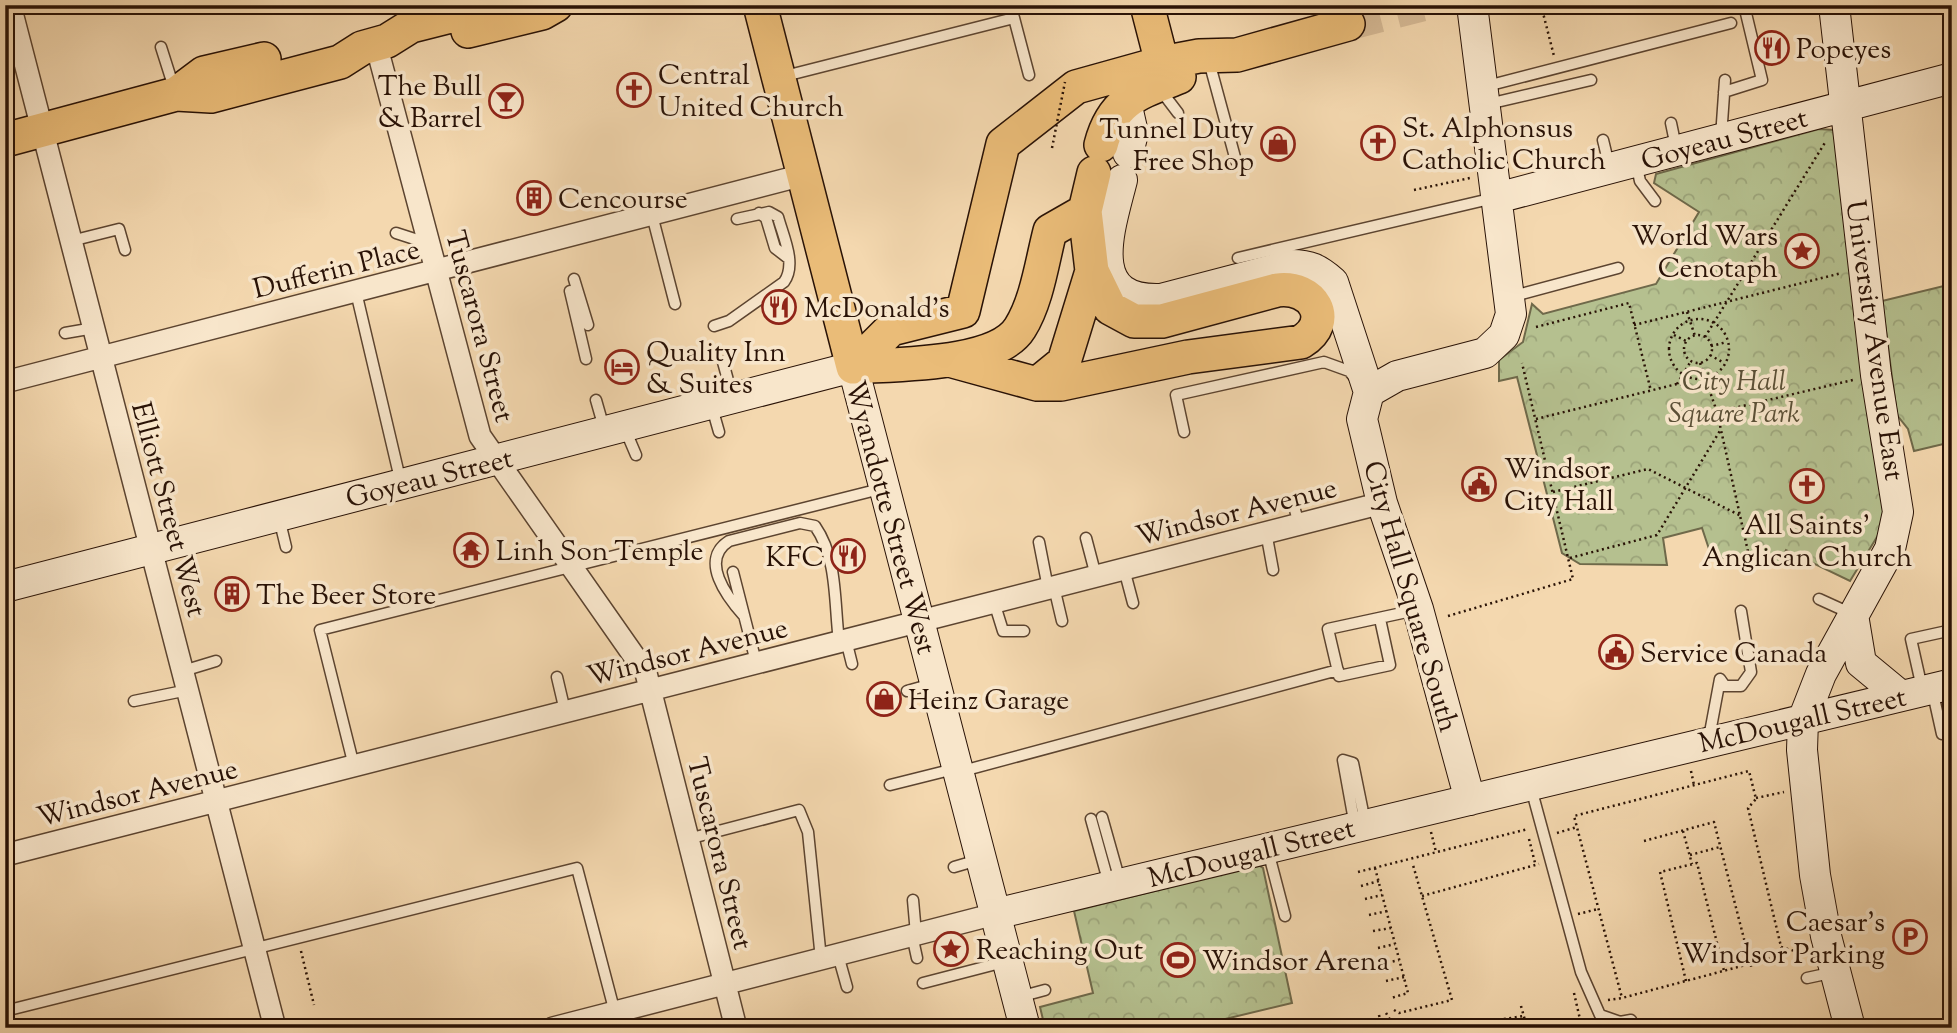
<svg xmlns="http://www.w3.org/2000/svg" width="1957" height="1033" font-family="'Sorts Mill Goudy',serif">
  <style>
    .forest { fill: url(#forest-crowns); stroke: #6f694a; stroke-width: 2 }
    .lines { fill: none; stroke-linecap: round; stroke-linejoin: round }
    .primary-tunnel { stroke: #d6ba96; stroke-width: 33; stroke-dasharray: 33 17; stroke-linecap: butt }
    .lane-casing { stroke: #5c4430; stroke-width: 13 }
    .street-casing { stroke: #5c4430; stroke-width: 24 }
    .secondary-casing { stroke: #291206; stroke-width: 32 }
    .primary-casing { stroke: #291206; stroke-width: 36 }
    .path { stroke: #291206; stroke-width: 2.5; stroke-dasharray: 2 3.5; stroke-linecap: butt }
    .lane { stroke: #f8e6cb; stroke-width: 10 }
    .street { stroke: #f8e6cb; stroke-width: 21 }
    .secondary { stroke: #f8e6cb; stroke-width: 30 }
    .primary { stroke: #eabc78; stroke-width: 33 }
    .path-bridge { stroke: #291206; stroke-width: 2.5; stroke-dasharray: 2 3.5; stroke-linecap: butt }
    .labels { text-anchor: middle; stroke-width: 7; stroke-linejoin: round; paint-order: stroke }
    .poi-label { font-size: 28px; fill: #291206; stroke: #f8e6cb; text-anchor: start }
    .street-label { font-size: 28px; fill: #291206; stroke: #f8e6cb }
    .park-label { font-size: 28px; font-style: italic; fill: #5a4f36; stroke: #f8e6cb }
  </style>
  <defs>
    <pattern id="forest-crowns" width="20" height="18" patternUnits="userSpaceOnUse" patternTransform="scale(1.75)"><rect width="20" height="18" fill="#b5c08f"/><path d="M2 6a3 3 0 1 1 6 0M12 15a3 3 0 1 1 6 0" fill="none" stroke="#9ca47a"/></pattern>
  </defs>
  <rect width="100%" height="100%" fill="#f4d8af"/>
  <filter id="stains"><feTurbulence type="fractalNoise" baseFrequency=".00286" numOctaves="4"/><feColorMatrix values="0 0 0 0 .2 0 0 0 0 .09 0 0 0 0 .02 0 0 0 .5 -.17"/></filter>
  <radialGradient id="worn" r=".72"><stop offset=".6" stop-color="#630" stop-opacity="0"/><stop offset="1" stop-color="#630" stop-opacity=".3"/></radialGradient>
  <!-- forest -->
  <path class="forest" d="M1819,129L1834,130L1888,519L1850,581L1786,550L1778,566L1737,557L1712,558L1702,528L1663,538L1667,565L1580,564L1562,553L1517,377L1499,381V360L1523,342L1532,304L1543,314L1656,284L1699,212L1654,183L1656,174Z
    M1952,284V442L1914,451L1908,429L1897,415L1882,301Z
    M1258,865L1263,868L1292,1003L1221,1020L1222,1028H1045L1040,1007L1093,993L1074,911Z"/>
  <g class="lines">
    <!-- primary-tunnel -->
    <path class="primary-tunnel" d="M1348,24L1422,5"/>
    <!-- lane casing -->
    <g class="lane-casing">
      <path id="lane" d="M1014,18L1029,75
        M161,47L175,91
        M1210,65L1236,161
        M781,77L1014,18L1010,5
        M1483,87L1731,23
        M1159,88L1178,113
        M1724,92L1762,80L1744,5
        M1488,104L1591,80
        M1671,123L1676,147
        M1721,137L1725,80
        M1603,140L1609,165
        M1636,163L1640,181L1655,201
        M759,213L766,218L775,248L788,258
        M652,215L675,304
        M396,233L430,244
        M71,241L119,229L125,250
        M1238,258L1494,198
        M574,279L588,325
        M570,291L586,359
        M356,292L401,483
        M1510,297L1618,268
        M714,326L729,321L784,282C797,264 783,236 778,217L769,212L737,219
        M65,333L94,328
        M723,362L732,395
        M596,400L604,428
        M711,404L719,432
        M625,429L636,455
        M1184,432L1176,395L1324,362L1349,371L1355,378
        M1293,503L1299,524
        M279,518L286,547
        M1266,532L1273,570
        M1086,538L1096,576
        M1039,542L1048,588
        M1124,569L1133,603
        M733,572L756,662
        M1054,587L1062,621
        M1819,599L1852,614
        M994,602L1003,631H1024
        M744,616C727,597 699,560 729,541L800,523L815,526C838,559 834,603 839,641
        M1380,619L1390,665L1339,676L1328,629L1416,610
        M846,640L852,664
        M183,671L216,661
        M557,677L565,711
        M1720,679L1725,686H1741L1751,672L1741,611
        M1922,688L1911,639L1952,630
        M1932,689L1942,734
        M907,691L932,684
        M134,701L188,690
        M1709,738L1720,679
        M354,766L320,630L884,488
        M959,772L1338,670
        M890,785L954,769
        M1531,788L1581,972L1600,1015L1620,1022L1631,1020
        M1102,817L1120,881
        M1091,819L1109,884
        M1355,826L1343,760L1353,763L1365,822
        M688,839L799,810L808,832L821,959
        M1268,851L1285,916
        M954,867L978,860
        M913,900L916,934
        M912,935L917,958
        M838,955L847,987
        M1807,978L1835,972
        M923,983L1004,962
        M1019,997L1045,990
        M5,1011L577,868L619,1028"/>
    </g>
    <!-- street casing -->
    <g class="street-casing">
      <path id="street" d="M10,5L275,1028
        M376,44L480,436L646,673L736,1028
        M5,382L803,175
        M5,855L1382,503
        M553,1028L995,914"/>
    </g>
    <!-- secondary casing -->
    <g class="secondary-casing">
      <path id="secondary" d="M1834,5L1876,375L1898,512L1890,549L1821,674L1803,720L1802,750L1815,875L1826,936L1850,1028
        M1126,102L1133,133L1128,153
        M1122,180C1110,228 1083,302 1161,299L1291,265C1310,265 1318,269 1333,282L1369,392
        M1497,198L1952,78
        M1369,392L1397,376L1485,353L1504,335L1511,314L1472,5
        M1369,392L1362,419L1382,503L1418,609L1470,800
        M5,587L853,367L1025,1028
        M1853,615L1861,663L1901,696
        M995,914L1952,684"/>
    </g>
    <!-- primary casing -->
    <g class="primary-casing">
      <path id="primary" d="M760,5L853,367
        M1147,5L1162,63
        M468,31L542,13L556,5
        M176,94L204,73L264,59
        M5,140L176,94L211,96L340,62L362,48L387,41L411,26L494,5
        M1101,145C1113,99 1139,93 1179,77
        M953,361L1037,384H1061L1188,357L1301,342C1335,321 1313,285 1277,290L1162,321H1134L1110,308L1092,271L1085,211L1094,173
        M853,367L891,329L963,311L1003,144L1076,87L1162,63L1199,56L1237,55L1348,24
        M853,367C894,364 997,366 1020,328C1037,301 1042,262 1050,231L1085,211
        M1037,384L1064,362L1092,271"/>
    </g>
    <!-- path -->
    <path class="path" d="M1541,5L1554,56
      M1414,190L1470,178
      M1687,312L1695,336
      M1669 349a30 30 0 1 1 60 0a30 30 0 1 1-60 0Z
      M1634,325L1842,273
      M1536,327L1629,303L1651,391
      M1674,335L1686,341
      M1684 349a14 14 0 1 1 28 0a14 14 0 1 1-28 0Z
      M1705,337L1826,141
      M1711,346L1727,342
      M1710,355L1724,363
      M1700,363L1717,412L1749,556
      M1677,384L1691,361
      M1717,412L1853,380
      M1536,419L1677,384L1709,390
      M1553,492L1648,469L1741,516
      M1570,558L1657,535L1721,429
      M1448,616L1573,579L1522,363
      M1691,771L1694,785
      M1756,798L1784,792
      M1683,831L1692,864
      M1431,832L1436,852
      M1557,833L1577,827
      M1529,839L1535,863
      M1644,841L1714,822L1752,970
      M1690,855L1720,847
      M1375,868L1408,993L1391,998
      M1358,872L1528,829
      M1361,886L1379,881
      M1422,896L1539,864
      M1365,899L1382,895
      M1578,914L1598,909
      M1369,915L1387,911
      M1373,931L1391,928
      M1781,947L1805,954
      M1378,948L1395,944
      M301,951L314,1005
      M1382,964L1399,960
      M1386,981L1404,977
      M1686,981L1660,872L1697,863L1724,971
      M1574,993L1582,1028
      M1608,1000L1622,998L1783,955L1748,808L1756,799L1749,771L1574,816L1622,998
      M1521,1006L1526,1024
      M1394,1010L1399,1013L1452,1000L1413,865
      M1386,1013L1395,1028
      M1379,1015L1382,1028
      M1365,1028L1364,1025L1380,1021
      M1444,1028L1524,1016"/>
    <!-- lane -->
    <use href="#lane" class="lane"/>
    <!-- street -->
    <use href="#street" class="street"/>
    <!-- secondary -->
    <use href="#secondary" class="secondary"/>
    <!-- primary -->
    <use href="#primary" class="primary"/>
    <!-- path-bridge -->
    <path class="path-bridge" d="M1052,148L1065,82"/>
  </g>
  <!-- icons -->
  <defs>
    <g id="restaurant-ring" transform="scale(1.75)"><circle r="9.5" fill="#f8e6cb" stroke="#8f2418" stroke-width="1.5"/><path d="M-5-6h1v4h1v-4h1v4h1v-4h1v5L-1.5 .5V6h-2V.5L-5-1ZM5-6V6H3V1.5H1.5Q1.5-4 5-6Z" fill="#8f2418"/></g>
    <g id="church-ring" transform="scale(1.75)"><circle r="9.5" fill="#f8e6cb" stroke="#8f2418" stroke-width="1.5"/><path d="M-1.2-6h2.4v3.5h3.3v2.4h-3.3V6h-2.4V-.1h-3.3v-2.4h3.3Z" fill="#8f2418"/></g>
    <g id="bar-ring" transform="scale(1.75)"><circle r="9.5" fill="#f8e6cb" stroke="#8f2418" stroke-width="1.5"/><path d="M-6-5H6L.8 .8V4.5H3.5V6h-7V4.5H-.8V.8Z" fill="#8f2418"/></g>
    <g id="shop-ring" transform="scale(1.75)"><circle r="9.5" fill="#f8e6cb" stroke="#8f2418" stroke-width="1.5"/><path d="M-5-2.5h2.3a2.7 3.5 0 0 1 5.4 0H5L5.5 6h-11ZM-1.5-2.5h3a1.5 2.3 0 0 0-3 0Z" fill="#8f2418"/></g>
    <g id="building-ring" transform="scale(1.75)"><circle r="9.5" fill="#f8e6cb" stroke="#8f2418" stroke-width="1.5"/><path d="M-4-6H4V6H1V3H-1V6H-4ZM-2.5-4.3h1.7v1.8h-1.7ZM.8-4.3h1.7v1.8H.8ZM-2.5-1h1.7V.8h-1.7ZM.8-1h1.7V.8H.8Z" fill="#8f2418"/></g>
    <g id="sight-ring" transform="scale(1.75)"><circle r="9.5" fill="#f8e6cb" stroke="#8f2418" stroke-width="1.5"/><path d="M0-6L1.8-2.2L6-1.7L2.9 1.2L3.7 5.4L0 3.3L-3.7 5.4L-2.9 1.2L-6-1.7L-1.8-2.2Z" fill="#8f2418"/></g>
    <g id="hotel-ring" transform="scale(1.75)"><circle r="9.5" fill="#f8e6cb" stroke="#8f2418" stroke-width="1.5"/><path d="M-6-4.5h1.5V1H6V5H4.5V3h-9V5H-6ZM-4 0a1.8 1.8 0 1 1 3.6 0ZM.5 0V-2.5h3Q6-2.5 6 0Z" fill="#8f2418"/></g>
    <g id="civic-ring" transform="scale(1.75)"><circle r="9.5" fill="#f8e6cb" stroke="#8f2418" stroke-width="1.5"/><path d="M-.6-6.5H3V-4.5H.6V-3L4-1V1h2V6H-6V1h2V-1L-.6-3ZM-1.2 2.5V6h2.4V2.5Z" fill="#8f2418"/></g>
    <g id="temple-ring" transform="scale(1.75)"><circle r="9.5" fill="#f8e6cb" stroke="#8f2418" stroke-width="1.5"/><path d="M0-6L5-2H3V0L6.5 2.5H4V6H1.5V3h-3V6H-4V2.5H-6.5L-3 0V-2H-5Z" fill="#8f2418"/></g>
    <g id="parking-ring" transform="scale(1.75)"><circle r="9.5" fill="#f8e6cb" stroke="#8f2418" stroke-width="1.5"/><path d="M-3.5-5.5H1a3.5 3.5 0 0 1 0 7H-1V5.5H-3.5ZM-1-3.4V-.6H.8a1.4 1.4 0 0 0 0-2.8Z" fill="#8f2418"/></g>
    <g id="stadium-ring" transform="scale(1.75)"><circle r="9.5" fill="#f8e6cb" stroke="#8f2418" stroke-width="1.5"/><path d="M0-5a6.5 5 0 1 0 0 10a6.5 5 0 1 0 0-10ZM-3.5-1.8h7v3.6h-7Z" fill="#8f2418"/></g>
  </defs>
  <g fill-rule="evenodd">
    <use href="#restaurant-ring" x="1772" y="48"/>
    <use href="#church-ring" x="634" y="90"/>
    <use href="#bar-ring" x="506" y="101"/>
    <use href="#church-ring" x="1378" y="143"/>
    <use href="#shop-ring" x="1278" y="144"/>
    <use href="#building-ring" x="534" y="198"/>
    <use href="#sight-ring" x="1802" y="251"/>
    <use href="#restaurant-ring" x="779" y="307"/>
    <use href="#hotel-ring" x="622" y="367"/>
    <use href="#civic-ring" x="1479" y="484"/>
    <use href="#church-ring" x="1807" y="486"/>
    <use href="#temple-ring" x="471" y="550"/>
    <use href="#restaurant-ring" x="848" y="556"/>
    <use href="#building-ring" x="232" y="594"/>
    <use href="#civic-ring" x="1616" y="652"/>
    <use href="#shop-ring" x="884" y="699"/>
    <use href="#parking-ring" x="1910" y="937"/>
    <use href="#sight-ring" x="951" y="949"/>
    <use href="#stadium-ring" x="1178" y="960"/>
  </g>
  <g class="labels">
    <!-- poi labels -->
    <g class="poi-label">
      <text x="1796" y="58">Popeyes</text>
      <text x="658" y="84">Central<tspan x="658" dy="32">United Church</tspan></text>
      <text x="482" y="95" text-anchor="end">The Bull<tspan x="482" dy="32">&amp; Barrel</tspan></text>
      <text x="1402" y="137">St. Alphonsus<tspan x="1402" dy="32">Catholic Church</tspan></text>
      <text x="1254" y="138" text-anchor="end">Tunnel Duty<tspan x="1254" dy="32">Free Shop</tspan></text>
      <text x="558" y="208">Cencourse</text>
      <text x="1778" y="245" text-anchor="end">World Wars<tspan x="1778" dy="32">Cenotaph</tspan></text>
      <text x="804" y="317">McDonald's</text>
      <text x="646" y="361">Quality Inn<tspan x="646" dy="32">&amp; Suites</tspan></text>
      <text x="1504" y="478">Windsor<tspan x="1504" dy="32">City Hall</tspan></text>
      <text x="1807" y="534" text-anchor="middle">All Saints'<tspan x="1807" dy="32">Anglican Church</tspan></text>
      <text x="496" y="560">Linh Son Temple</text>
      <text x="824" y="566" text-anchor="end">KFC</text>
      <text x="256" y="604">The Beer Store</text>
      <text x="1640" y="662">Service Canada</text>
      <text x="908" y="709">Heinz Garage</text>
      <text x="1885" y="931" text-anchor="end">Caesar's<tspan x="1885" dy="32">Windsor Parking</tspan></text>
      <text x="976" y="959">Reaching Out</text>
      <text x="1202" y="970">Windsor Arena</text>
    </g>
    <!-- street labels -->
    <g class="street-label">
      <text transform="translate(1724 138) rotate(-15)" y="10">Goyeau Street</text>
      <text transform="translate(336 268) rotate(-14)" y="10">Dufferin Place</text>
      <text transform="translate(481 326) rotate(75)" y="10">Tuscarora Street</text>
      <text transform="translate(1876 340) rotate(82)" y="10">University Avenue East</text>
      <text transform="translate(429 477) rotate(-14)" y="10">Goyeau Street</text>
      <text transform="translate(170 509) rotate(75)" y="10">Elliott Street West</text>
      <text transform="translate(1236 511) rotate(-14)" y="10">Windsor Avenue</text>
      <text transform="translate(892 517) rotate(75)" y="10">Wyandotte Street West</text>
      <text transform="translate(1412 596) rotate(74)" y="10">City Hall Square South</text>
      <text transform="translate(687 651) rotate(-14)" y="10">Windsor Avenue</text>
      <text transform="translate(1802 719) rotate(-13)" y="10">McDougall Street</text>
      <text transform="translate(137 792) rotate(-14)" y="10">Windsor Avenue</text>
      <text transform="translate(1251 852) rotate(-14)" y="10">McDougall Street</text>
      <text transform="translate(721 853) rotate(76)" y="10">Tuscarora Street</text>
    </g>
    <!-- park labels -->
    <g class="park-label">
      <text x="1734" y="390">City Hall<tspan x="1734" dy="32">Square Park</tspan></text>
    </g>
  </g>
  <!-- margin -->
  <rect width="1957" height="1033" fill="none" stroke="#f4d8af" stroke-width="28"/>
  <rect x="7" y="7" width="1943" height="1019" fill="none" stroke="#291206" stroke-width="3.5"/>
  <rect x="14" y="14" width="1929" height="1005" fill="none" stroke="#291206" stroke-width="2"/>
  <rect width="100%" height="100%" filter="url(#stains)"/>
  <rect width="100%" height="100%" fill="url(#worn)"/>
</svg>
